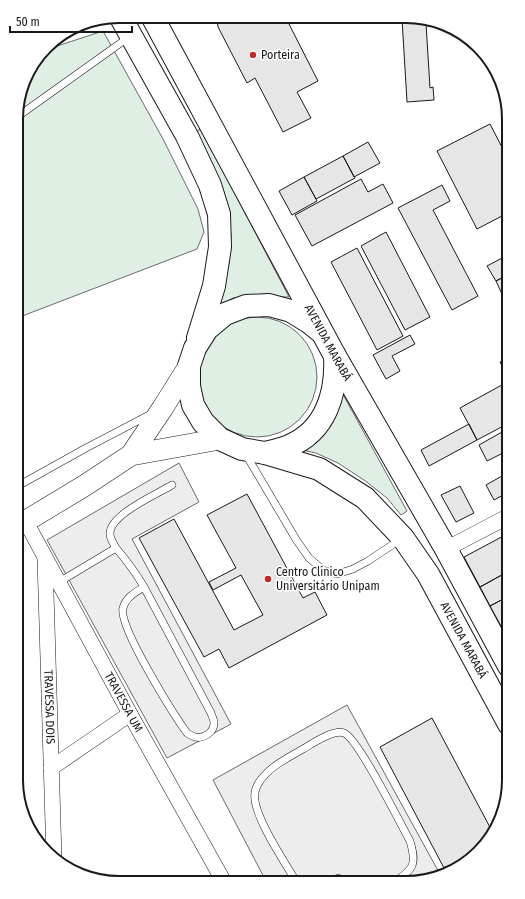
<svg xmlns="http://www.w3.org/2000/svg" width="525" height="899" font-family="'Fira Sans Condensed',sans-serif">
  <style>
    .green { fill: #e0efe3; stroke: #6a6a6a }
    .parking { fill: #ededed; stroke: #6a6a6a }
    .building { fill: #e6e6e6; stroke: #1a1a1a }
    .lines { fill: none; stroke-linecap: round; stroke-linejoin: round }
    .lane-casing { stroke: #1a1a1a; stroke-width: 8 }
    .street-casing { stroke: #1a1a1a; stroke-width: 16 }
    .secondary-casing { stroke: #1a1a1a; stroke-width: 22 }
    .primary-casing { stroke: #1a1a1a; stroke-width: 24 }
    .lane { stroke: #fff; stroke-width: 7 }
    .street { stroke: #fff; stroke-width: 15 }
    .secondary { stroke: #fff; stroke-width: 21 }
    .primary { stroke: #fff; stroke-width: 22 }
    .poi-dot { fill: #c62828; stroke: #fff; stroke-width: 1.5 }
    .labels { text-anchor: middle; stroke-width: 3; stroke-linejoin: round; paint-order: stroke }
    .poi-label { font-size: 12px; fill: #1a1a1a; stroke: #fff; text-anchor: start }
    .street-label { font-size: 12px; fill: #1a1a1a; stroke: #fff }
    .rim { fill: none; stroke: #1a1a1a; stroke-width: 2 }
  </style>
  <rect width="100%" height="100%" fill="#fff"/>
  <!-- green -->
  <path class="green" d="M103,31L163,139L198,209L204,232L197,249L17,318V106L27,73L45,50Z
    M201,129L289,297H259L233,298L213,310L222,288L229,264L231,235L226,204L195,132Z
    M197 377a60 60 0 1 1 120 0a60 60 0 1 1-120 0Z
    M340,389L407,511L401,515L387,498L364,480L338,463L316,453L297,449Z"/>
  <!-- parking -->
  <path class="parking" d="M179,463L199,502L132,539L231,724L167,758L47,540Z
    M347,705L441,876L439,877L406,883H267L213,780Z"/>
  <!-- building -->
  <path class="building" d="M222,17H237L239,21L247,17H294L296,21L289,24L318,81L297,92L311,118L283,132L255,78L247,83L218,27L217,19Z
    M416,18L418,23H426L430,88L433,87L434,100L407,102L402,19Z
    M490,124L507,157L509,156V225L507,226L502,216L477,229L437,151Z
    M368,142L380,163L354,177L343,156Z
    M343,156L355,178L316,199L304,177Z
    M304,177L317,201L292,215L279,191Z
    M361,179L368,192L383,184L393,203L312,246L295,215Z
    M442,185L450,201L433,210L478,296L452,310L398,208Z
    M386,232L430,317L405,330L361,246Z
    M357,248L403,336L377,350L331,262Z
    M509,254V267L504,257Z
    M504,257L509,267V274L496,281L487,266Z
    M509,274V288L501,292L496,281Z
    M410,335L415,344L392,356L400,371L386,379L373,355Z
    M509,357V370L505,372L500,362Z
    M509,381V423L477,440L460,408Z
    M469,424L477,440L429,466L421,450Z
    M502,432L509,446V450L487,461L479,445Z
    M509,472V492L494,500L486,485Z
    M460,486L474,513L456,522L441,495Z
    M247,494L303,598L315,592L327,615L229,668L219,649L204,657L139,538L174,519L234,630L263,615L241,575L213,590L209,582L236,568L207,515Z
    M509,533V571L480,587L464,557Z
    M509,571V596L490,606L480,587Z
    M509,596V641L490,606Z
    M432,718L492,831L488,843L454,867L453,864L444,868L380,747Z"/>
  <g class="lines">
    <!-- lane casing -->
    <g class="lane-casing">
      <path id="lane" d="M17,117L129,37
        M245,453L297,541L309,558L323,570L337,574L353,569L368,561L401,539
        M16,487L86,448L151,414
        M116,548C127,561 136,573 144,587L211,713C212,716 214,720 214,723C214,732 204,739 195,737C192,736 189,734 187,733C174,715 118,626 123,608C126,597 136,592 144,587
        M59,582L116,548C114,544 110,539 110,534C109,515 157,494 172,485
        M297,883C286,864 251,813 255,793C255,788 260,780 263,777C273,765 289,757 303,749C312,744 333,729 344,733C358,738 400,823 410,841C417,865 414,869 393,883
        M329,883L338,878L346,883"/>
    </g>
    <!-- street casing -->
    <g class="street-casing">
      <g id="street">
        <path id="s1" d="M26,522L130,714L224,882"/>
        <path d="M446,549L509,516"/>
        <path id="s2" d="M45,559L54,858"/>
        <path d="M51,768L130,714"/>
      </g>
    </g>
    <!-- secondary casing -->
    <g class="secondary-casing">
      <path id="secondary" d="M131,455L220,439
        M16,527L84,486L131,455L162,409L189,366"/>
    </g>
    <!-- primary casing -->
    <g class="primary-casing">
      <g id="primary">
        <path d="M120,16L187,136L210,185L219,214L220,247L214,286L198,338"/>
        <path id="s3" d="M152,16L335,356L446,549L509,666"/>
        <path id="s4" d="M320,331L309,322L291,311L269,305L246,306L225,314L207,329L195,348L189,366V386L193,405L203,422L220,439L242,449L265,453L319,469L365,498L403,538L428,574L509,724"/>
        <path d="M265,453C273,451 282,449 289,446C326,431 337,393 335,356"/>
      </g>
    </g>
    <!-- lane -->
    <use href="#lane" class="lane"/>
    <!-- street -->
    <use href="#street" class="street"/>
    <!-- secondary -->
    <use href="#secondary" class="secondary"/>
    <!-- primary -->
    <use href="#primary" class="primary"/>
  </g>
  <!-- markers -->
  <g class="poi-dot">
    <circle cx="253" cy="55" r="4"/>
    <circle cx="268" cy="579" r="4"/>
  </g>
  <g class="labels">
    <!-- poi labels -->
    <g class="poi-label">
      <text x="261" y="59">Porteira</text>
      <text x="276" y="576">Centro Clínico<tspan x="276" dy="14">Universitário Unipam</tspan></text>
    </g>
    <!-- street labels -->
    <g class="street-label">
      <text dy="4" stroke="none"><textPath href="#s3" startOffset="371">AVENIDA MARABÁ</textPath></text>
      <text dy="4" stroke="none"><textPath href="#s4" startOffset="584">AVENIDA MARABÁ</textPath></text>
      <text dy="4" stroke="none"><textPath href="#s1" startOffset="205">TRAVESSA UM</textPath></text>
      <text dy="4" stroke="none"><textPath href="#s2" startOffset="148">TRAVESSA DOIS</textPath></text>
    </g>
  </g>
  <!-- crop -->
  <path d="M0 0H525V899H0ZM119 23H406A96 96 0 0 1 502 119V780A96 96 0 0 1 406 876H119A96 96 0 0 1 23 780V119A96 96 0 0 1 119 23Z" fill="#fff" fill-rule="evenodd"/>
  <path class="rim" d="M119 23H406A96 96 0 0 1 502 119V780A96 96 0 0 1 406 876H119A96 96 0 0 1 23 780V119A96 96 0 0 1 119 23Z"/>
  <!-- scale -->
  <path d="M10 26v6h122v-6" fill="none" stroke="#1a1a1a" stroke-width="2"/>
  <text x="16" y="26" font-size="12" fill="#1a1a1a" stroke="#ffffff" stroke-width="3" paint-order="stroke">50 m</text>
</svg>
